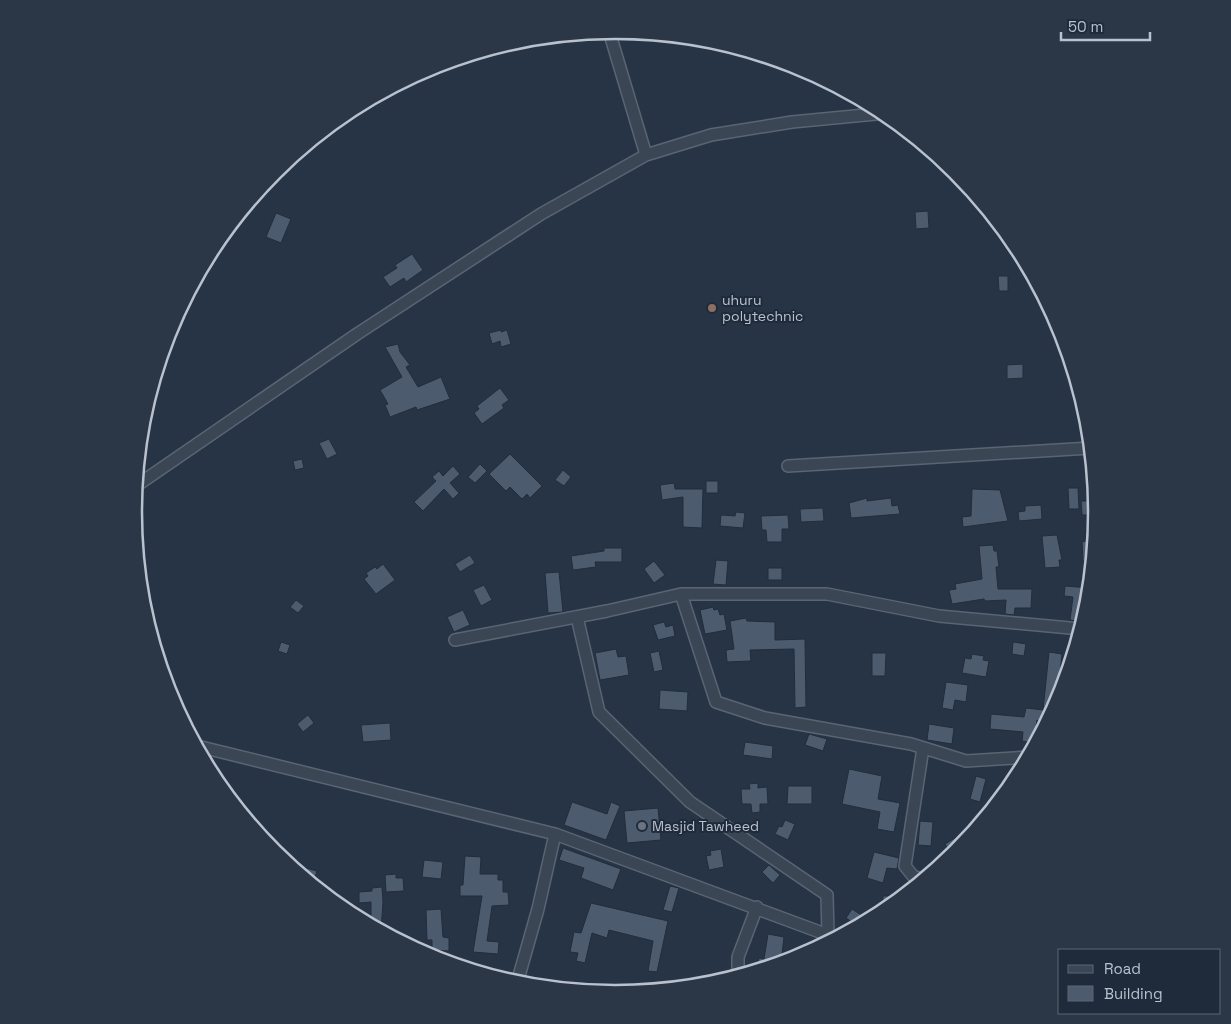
<svg xmlns="http://www.w3.org/2000/svg" width="1231" height="1024" font-family="'Space Grotesk',sans-serif">
  <style>
    .building { fill: #4d5b6f; stroke: #222d3c }
    .lines { fill: none; stroke-linecap: round; stroke-linejoin: round }
    .minor-casing { stroke: #5a6472; stroke-width: 14 }
    .minor { stroke: #3b4655; stroke-width: 11 }
    .education-dot { fill: #8d6e63; stroke: #1f2b3a; stroke-width: 2 }
    .worship-dot { fill: #6b7280; stroke: #1f2b3a; stroke-width: 2 }
    .labels { text-anchor: middle; stroke-width: 4; stroke-linejoin: round; paint-order: stroke }
    .poi-label { font-size: 14px; fill: #b9c1ce; stroke: #1f2b3a; text-anchor: start }
    .rim { fill: none; stroke: #b9c1ce; stroke-width: 2.5 }
  </style>
  <rect width="100%" height="100%" fill="#263446"/>
  <!-- building -->
  <path class="building" d="M928,211L929,228L916,229L915,212Z
    M276,213L291,219L281,243L266,237Z
    M412,254L423,270L406,282L404,278L390,287L383,277L397,268L395,265Z
    M998,276H1008V291H999Z
    M501,330V332L507,330L511,344L501,347L500,341L492,344L489,333Z
    M398,344L400,352L410,365L406,367L418,387L441,377L450,399L417,410L416,407L390,417L385,405L388,404L380,390L402,377L385,347Z
    M1023,364V378L1007,379V365Z
    M500,388L509,400L502,405L504,408L482,424L474,413L479,409L477,406Z
    M329,439L337,454L327,459L319,443Z
    M510,454L542,486L530,498L527,494L522,499L510,487L506,491L489,474Z
    M302,459L304,468L295,470L293,461Z
    M480,464L487,471L475,483L468,477Z
    M453,466L460,474L450,483L459,493L453,499L444,489L423,511L414,502L436,481L432,477L439,471L443,476Z
    M563,470L571,477L564,486L555,480Z
    M706,481H718V493H706Z
    M674,483L675,489H703L702,528L683,527V497L662,500L660,485Z
    M1068,488H1078L1079,509H1069Z
    M972,489L1000,490L1008,521L963,527L962,517L971,516Z
    M867,498V501L891,498L892,506L898,505L900,514L851,518L849,503Z
    M1081,501H1096L1097,515H1082Z
    M1041,505L1042,519L1019,521L1018,512L1025,511V506Z
    M823,508L824,521L801,522L800,509Z
    M736,512L745,513L743,528L720,526L721,515L735,516Z
    M788,515L789,529H782V542H767L766,530H762L761,516Z
    M1085,533H1095L1093,562L1083,561L1082,542L1086,541Z
    M1057,535L1062,560H1059L1060,567L1045,568L1042,536Z
    M993,545L994,551H997L999,567H996L998,589H1032L1031,608H1015L1014,615L1005,614L1006,600L985,601L984,599L952,604L949,590L956,589L955,584L982,579L979,546Z
    M604,548H622V562H595L596,567L573,570L571,556L604,551Z
    M470,555L475,563L460,572L455,564Z
    M716,560L728,561L726,585L713,584Z
    M654,561L665,575L654,583L644,569Z
    M383,564L395,580L376,594L364,579L368,576L366,573L375,567L377,569Z
    M768,568H782V580H768Z
    M559,572L563,612L548,613L545,573Z
    M484,585L492,600L481,606L473,590Z
    M1065,586L1090,588L1083,622L1070,620L1073,597L1064,596Z
    M296,600L304,606L298,613L290,607Z
    M713,607L714,610L718,609L720,615L724,614L727,630L705,634L700,610Z
    M463,610L470,625L454,632L447,617Z
    M746,618L747,621L775,622V640L805,639L806,707L795,708L794,649L750,650L751,661L727,662L726,650L734,649L730,621Z
    M664,622L666,627L673,625L675,636L658,640L653,625Z
    M281,642L290,645L287,654L278,651Z
    M1013,642L1026,644L1024,656L1012,654Z
    M616,649L618,657L626,656L629,675L600,680L595,653Z
    M659,651L663,670L654,672L650,653Z
    M1049,652L1062,654L1059,682H1065L1061,697L1040,735H1038L1040,722L1037,720L1034,743L1022,741L1023,732L990,729L991,714L1024,717L1026,708L1043,710Z
    M872,653H886L885,676H872Z
    M972,654L984,656L983,660L989,661L986,677L962,673L965,658L971,659Z
    M946,682L968,685L966,702L955,700L953,710L942,708Z
    M660,690L688,692L687,711L659,709Z
    M308,715L314,723L303,732L297,724Z
    M390,723L391,740L363,742L361,725Z
    M929,724L954,728L952,744L927,740Z
    M809,734L827,739L823,751L805,745Z
    M745,742L773,746L772,759L743,755Z
    M849,769L882,776L878,799L900,803L894,832L877,829L880,812L842,804Z
    M976,776L986,779L980,802L970,799Z
    M758,783V788L767,787L768,804H760V812L752,813L751,804H742L741,789H750L749,784Z
    M788,786H812V804H787Z
    M572,802L607,814L611,802L620,806L606,840L564,825Z
    M658,808L661,840L627,843L624,811Z
    M785,820L795,824L788,840L775,834L779,826L782,827Z
    M920,821L933,822L931,846L918,845Z
    M978,824L979,825L952,856L945,844Z
    M563,848L621,869L613,890L581,878L584,868L559,860Z
    M721,849L724,867L709,870L706,856L711,855L710,851Z
    M874,852L899,858L897,869L887,868L883,883L867,878Z
    M465,856L481,857L480,874H498V880H503V892H508L509,905L492,906L487,941L499,942L498,954L473,952L482,896H460V885H463Z
    M424,860L443,862L441,879L422,877Z
    M287,863L317,871L313,884Z
    M769,865L780,875L773,883L762,872Z
    M396,874V878H403L404,891L386,892L385,875Z
    M670,886L679,888L672,912L663,910Z
    M382,887L383,902L381,930L371,925V902L359,903V892L372,891V888Z
    M883,896H903L882,913Z
    M591,903L668,921L657,972L648,971L653,941L609,930L607,938L592,933L585,963L576,961L578,953L570,952L574,932L581,933Z
    M441,909L443,937L449,938V951L432,950V940H427L426,910Z
    M852,909L869,920L858,926L846,918Z
    M768,934L784,937L781,963L756,971L759,958L764,959Z"/>
  <g class="lines">
    <!-- minor casing -->
    <g class="minor-casing">
      <path id="minor" d="M609,31L646,155
        M788,466L1091,448
        M136,486L357,334L541,214L646,155L711,135L792,122L886,113
        M681,594L716,702L765,718L911,744L966,761L1028,757
        M577,617L599,712L690,802L827,895L828,935L824,945
        M455,640L607,611L681,594H827L939,616L1081,629
        M197,746L555,834L836,938
        M923,748L905,866L913,876L923,880
        M738,976V957L757,907
        M517,983L538,909L555,834"/>
    </g>
    <!-- minor -->
    <use href="#minor" class="minor"/>
  </g>
  <!-- markers -->
  <circle class="education-dot" cx="712" cy="308" r="5"/>
  <circle class="worship-dot" cx="642" cy="826" r="5"/>
  <g class="labels">
    <!-- poi labels -->
    <g class="poi-label">
      <text x="722" y="305">uhuru<tspan x="722" dy="16">polytechnic</tspan></text>
      <text x="652" y="831">Masjid Tawheed</text>
    </g>
  </g>
  <!-- crop -->
  <path d="M0 0H1231V1024H0ZM142 512a473 473 0 1 1 946 0a473 473 0 1 1-946 0Z" fill="#2b3746" fill-rule="evenodd"/>
  <path class="rim" d="M142 512a473 473 0 1 1 946 0a473 473 0 1 1-946 0Z"/>
  <!-- legend -->
  <rect x="1058" y="949" width="162" height="65" fill="#1f2b3a" stroke="#5d6775"/>
  <rect x="1068" y="965" width="25" height="8" fill="#3b4655" stroke="#5d6775"/>
  <text x="1104" y="974" font-size="15" fill="#b9c1ce">Road</text>
  <rect x="1068" y="986" width="25" height="15" fill="#4d5b6f" stroke="#5d6775"/>
  <text x="1104" y="999" font-size="15" fill="#b9c1ce">Building</text>
  <!-- scale -->
  <path d="M1061 32v8h89v-8" fill="none" stroke="#b9c1ce" stroke-width="2.5"/>
  <text x="1068" y="32" font-size="15" fill="#b9c1ce" stroke="#1f2b3a" stroke-width="4" paint-order="stroke">50 m</text>
</svg>
